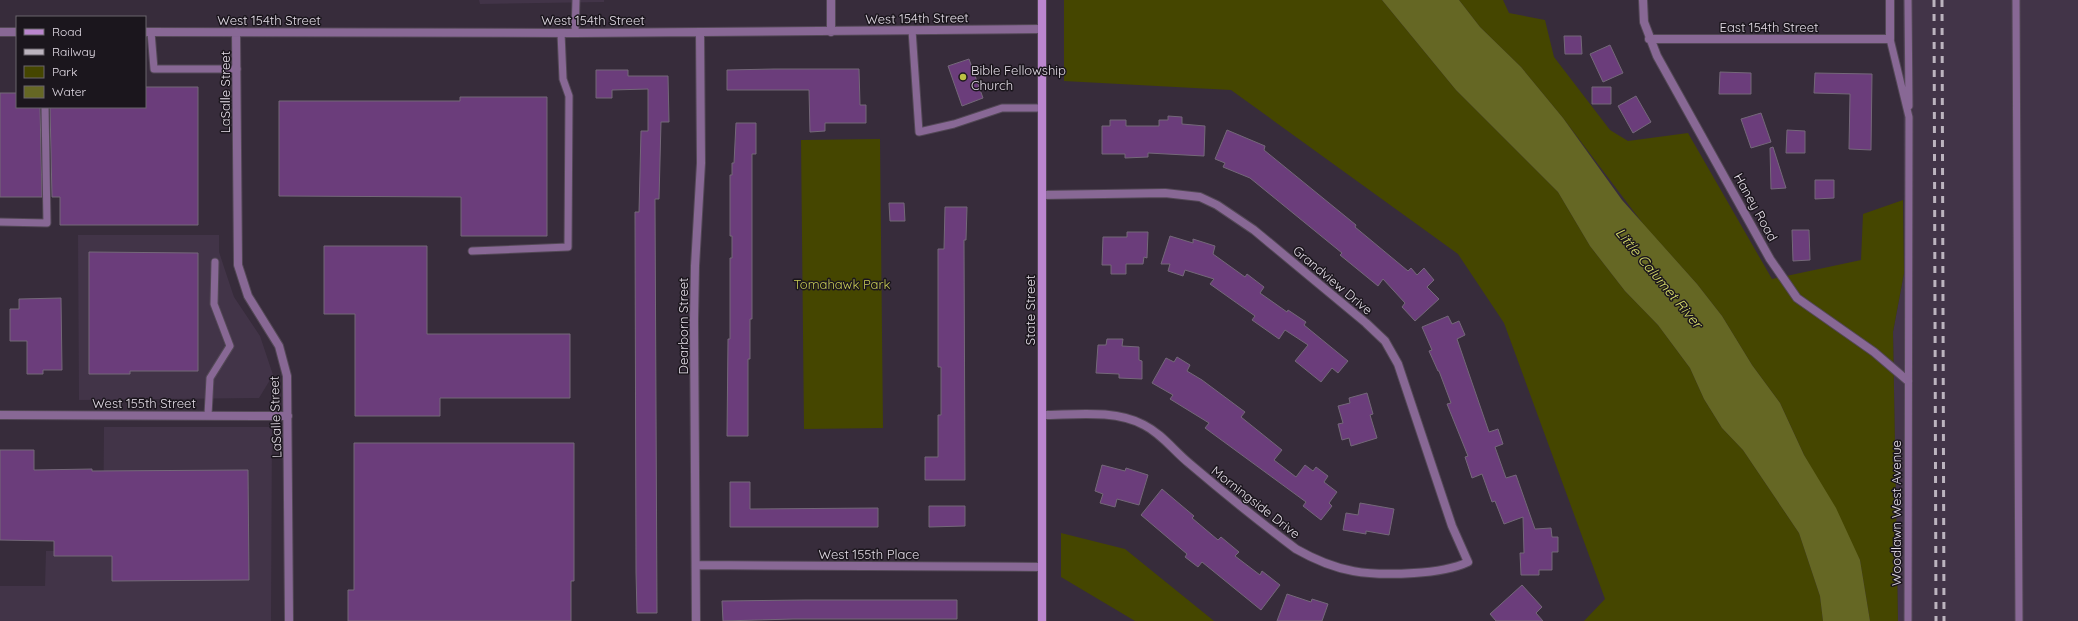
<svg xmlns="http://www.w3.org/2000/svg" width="2078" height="621" font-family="Quicksand,sans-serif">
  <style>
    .built { fill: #423448 }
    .green { fill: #454600 }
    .water { fill: #656724 }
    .building { fill: #6b3d7b; stroke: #746879 }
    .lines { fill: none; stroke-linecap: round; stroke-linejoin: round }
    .service-casing { stroke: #534856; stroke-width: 9 }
    .minor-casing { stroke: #534856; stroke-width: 10 }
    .secondary-casing { stroke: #534856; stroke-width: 10 }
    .service { stroke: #886895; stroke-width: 7 }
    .minor { stroke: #886895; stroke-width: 8 }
    .secondary { stroke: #ba86ce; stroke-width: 8 }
    .rail { stroke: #bcb4bf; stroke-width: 3; stroke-dasharray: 7 7; stroke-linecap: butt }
    .poi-dot { fill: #bbc044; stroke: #1b161d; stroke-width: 1.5 }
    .labels { text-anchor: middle; stroke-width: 3; stroke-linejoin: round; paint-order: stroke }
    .street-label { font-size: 13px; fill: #e3dce6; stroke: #1b161d }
    .poi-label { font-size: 13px; fill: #e3dce6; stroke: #1b161d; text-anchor: start }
    .park-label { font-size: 13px; fill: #c7cb55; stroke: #1b161d }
    .water-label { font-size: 14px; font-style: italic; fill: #dbe06a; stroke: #1b161d }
  </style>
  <rect width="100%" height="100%" fill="#372c3b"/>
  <!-- built -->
  <path class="built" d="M479,0H604V2L480,4Z
    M1903,0H2078V621H1898L1893,332L1904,273Z
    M78,235H219V252L234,297L260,336L273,375L259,398L79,400Z
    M104,427H272L271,621H0V586H45L46,551H103Z"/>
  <!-- green -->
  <path class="green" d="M1064,0H1382L1456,90L1558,192L1590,246L1625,291L1658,325L1690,368L1704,399L1722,428L1743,450L1799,533L1820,596L1823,621H1584L1605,599L1504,323L1458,254L1231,90L1064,81Z
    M1459,0H1503L1509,13L1545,20L1554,57L1610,130L1628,141L1688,133L1772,279L1861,260L1863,214L1903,200L1904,273L1893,332L1898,621H1870L1860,560L1804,455L1780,403L1752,365L1722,316L1697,284L1644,225L1563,118L1521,67L1480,27Z
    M880,139L883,428L804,429L801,140Z
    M1061,533L1125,549L1214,621H1135L1061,577Z"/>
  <!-- water -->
  <path class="water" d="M1382,0H1459L1480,27L1521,67L1563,118L1622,200L1697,284L1722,316L1752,365L1780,403L1804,455L1836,508L1860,560L1870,621H1823L1820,596L1799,533L1743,450L1722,428L1704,399L1690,368L1658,325L1625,291L1590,246L1558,192L1456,90Z"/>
  <!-- building -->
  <path class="building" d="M1564,36H1581L1582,54H1565Z
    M1610,45L1623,73L1603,82L1590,54Z
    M969,59L983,98L962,106L948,66Z
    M774,69H859L860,105H866V123H825V131L810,132L809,90H727V70Z
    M596,70H628V76H668L669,122H661L659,199H655L657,613H637L636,572L635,212H639L641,131H648V89L612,90V98H596Z
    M1720,72L1751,73V94H1719Z
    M1815,73L1872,74L1871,150L1849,149L1850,94L1814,93Z
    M145,87H198V225H60V197H52L50,107H145Z
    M1592,87H1611V104H1592Z
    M0,93H17V107H40L42,197H0Z
    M1636,96L1651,122L1633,133L1618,106Z
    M460,97H547V236H461V197L279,196V101H460Z
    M1761,113L1771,142L1751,148L1741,119Z
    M1168,116L1182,117V124L1205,126L1204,156L1148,153V157L1125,158V154H1102V126H1110V120H1126V126H1159V120H1168Z
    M736,123H756V154H752V319H750V359H748V436H727L728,339H730V258H732V236H730V175H732V163H734Z
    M1227,130L1265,146L1264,150L1356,225L1355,227L1408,271L1411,268L1417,275L1424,268L1434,280L1427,287L1439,299L1415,321L1402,307L1405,303L1383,279L1378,286L1340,255L1342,253L1250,178L1223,167L1225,163L1215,159Z
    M1787,130L1805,131V153H1786Z
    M1773,147L1786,188L1771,189L1770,148Z
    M1815,180H1834V198L1815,199Z
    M889,203H904L905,221H890Z
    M945,207H967L966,240H964L965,480H925V457H938V415H941V367H938V249H944Z
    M1792,230H1809L1810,260L1793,261Z
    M1127,232H1148L1147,258L1144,257L1143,264H1126V274H1111V265H1102L1103,237H1127Z
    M1170,236L1193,243V239L1215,246L1213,254L1245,277L1247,274L1264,287L1260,293L1287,312L1288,310L1306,322L1304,325L1348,361L1338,373L1332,368L1321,382L1295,361L1308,345L1285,330L1279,339L1252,320L1255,316L1210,284L1214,279L1185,270L1183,276L1168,271L1170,264H1161Z
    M324,246H427V334H570V398H440V416H355V314H324Z
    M89,252L198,253V371H130V374H89Z
    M61,298L62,370H43V374H27V341H10V309H19V299Z
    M1448,316L1452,324L1459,321L1465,335L1457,339L1489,432L1498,429L1503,444L1495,447L1506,478L1516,475L1535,529L1551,528L1552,537H1558V552H1552V570H1539V575H1521L1520,553H1524L1523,517L1504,524L1495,501L1492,502L1482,474L1472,478L1465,457L1468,456L1447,404L1451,403L1439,371H1438L1429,351L1432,350L1422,327Z
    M1107,339H1123L1122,346L1139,347V360L1142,361V379L1119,378V374L1096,373L1098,345H1106Z
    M1177,357L1190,365L1187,371L1202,380L1245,412L1241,417L1282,450L1274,460L1296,477L1305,465L1313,471L1316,467L1328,476L1324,482L1337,492L1329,503L1332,506L1321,520L1303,506L1306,502L1205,428L1209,423L1170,399L1173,395L1152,383L1166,358L1174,362Z
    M1367,393L1373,414L1370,415L1377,438L1351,446L1349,438L1342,440L1338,424L1343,423L1338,406L1350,403L1349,398Z
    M354,443H574V581H571V621H348V590H354Z
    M0,450H34V470L92,469V471L248,470L249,580L112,581V556H54V541L0,540Z
    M1102,465L1125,471L1126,468L1148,475L1139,505L1117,499L1115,507L1100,503L1103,494L1095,491Z
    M730,482H750V509L878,508V527H730Z
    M1162,489L1194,516L1192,518L1218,540L1221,537L1239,552L1235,556L1260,575L1262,571L1280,585L1261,610L1202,562L1198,567L1185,557L1187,554L1141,515Z
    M1360,503L1394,509L1389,535L1366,531V534L1343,530L1346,513L1358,515Z
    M929,506H965V526L929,527Z
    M1522,585L1542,607L1536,613L1543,621H1496L1490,614Z
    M1287,594L1311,602L1312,599L1328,604L1322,621H1277Z
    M805,600H957V619H793L723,621L722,601Z"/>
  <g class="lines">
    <!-- service casing -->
    <g class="service-casing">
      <path id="service" d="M1908,0L1909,106
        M2016,0L2019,621
        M912,30L919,132L954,124L1002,108H1042
        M151,32L154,69H237
        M575,33L576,0
        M1890,39L1909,117L1908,621
        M0,222L47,223L45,107
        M472,251L568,247L569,96L563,79L561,33
        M208,415L210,378L230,346L214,304L215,262"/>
    </g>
    <!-- minor casing -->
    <g class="minor-casing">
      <path id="minor" d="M831,0V32
        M1643,0L1644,22L1657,56L1770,259L1797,298L1874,352L1908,381
        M0,32H17
        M145,32L575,33L1042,29
        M236,32L238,265L248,296L279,346L287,376L289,621
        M1649,39H1890V0
        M0,415L288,416
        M1042,415C1074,415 1114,409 1144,425C1162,434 1174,451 1190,464C1224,493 1260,522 1296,549C1338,573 1368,576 1414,573C1432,572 1451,570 1468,562L1452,526L1398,364L1385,341L1366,323L1254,230L1217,205L1200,197L1165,193L1042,195
        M696,565L1042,567
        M696,621L694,320L695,266L701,163L700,32"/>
    </g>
    <!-- secondary casing -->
    <g class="secondary-casing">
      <path id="secondary" d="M1042,0V621"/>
    </g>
    <!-- service -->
    <use href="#service" class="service"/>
    <!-- minor -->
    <use href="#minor" class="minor"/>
    <!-- secondary -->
    <use href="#secondary" class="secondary"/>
    <!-- rail -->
    <path class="rail" d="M1934,0L1936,621
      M1942,0L1944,621"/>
  </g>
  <!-- markers -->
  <circle class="poi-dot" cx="963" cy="77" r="4"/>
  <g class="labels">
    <!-- street labels -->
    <g class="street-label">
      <text transform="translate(917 18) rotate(-1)" y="5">West 154th Street</text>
      <text x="269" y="25">West 154th Street</text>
      <text x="593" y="25">West 154th Street</text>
      <text x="1769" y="32">East 154th Street</text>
      <text transform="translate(225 92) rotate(-90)" y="5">LaSalle Street</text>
      <text transform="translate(1756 207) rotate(61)" y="5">Haney Road</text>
      <text transform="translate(1333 280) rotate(40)" y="5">Grandview Drive</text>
      <text transform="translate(1030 310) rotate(-90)" y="5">State Street</text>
      <text transform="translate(683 326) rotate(-90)" y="5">Dearborn Street</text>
      <text x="144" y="408">West 155th Street</text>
      <text transform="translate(275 417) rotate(-92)" y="5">LaSalle Street</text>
      <text transform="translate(1256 502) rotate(38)" y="5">Morningside Drive</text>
      <text transform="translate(1896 513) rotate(-90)" y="5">Woodlawn West Avenue</text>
      <text x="869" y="559">West 155th Place</text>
    </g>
    <!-- poi labels -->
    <g class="poi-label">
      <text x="971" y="75">Bible Fellowship<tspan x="971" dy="15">Church</tspan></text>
    </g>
    <!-- park labels -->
    <g class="park-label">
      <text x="842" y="289">Tomahawk Park</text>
    </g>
    <!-- water labels -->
    <g class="water-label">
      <text transform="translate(1659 278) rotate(50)" y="5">Little Calumet River</text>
    </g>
  </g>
  <!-- legend -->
  <rect x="16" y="16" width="130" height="92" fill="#1b161d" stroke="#6b656d"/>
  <rect x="24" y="29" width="20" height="6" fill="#ba86ce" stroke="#6b656d"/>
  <text x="52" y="36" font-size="12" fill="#e3dce6">Road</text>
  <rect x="24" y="49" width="20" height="6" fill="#bcb4bf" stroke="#6b656d"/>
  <text x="52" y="56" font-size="12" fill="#e3dce6">Railway</text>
  <rect x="24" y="66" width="20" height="12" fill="#454600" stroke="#6b656d"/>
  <text x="52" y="76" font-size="12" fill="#e3dce6">Park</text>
  <rect x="24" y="86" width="20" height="12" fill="#656724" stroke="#6b656d"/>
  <text x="52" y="96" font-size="12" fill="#e3dce6">Water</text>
</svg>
